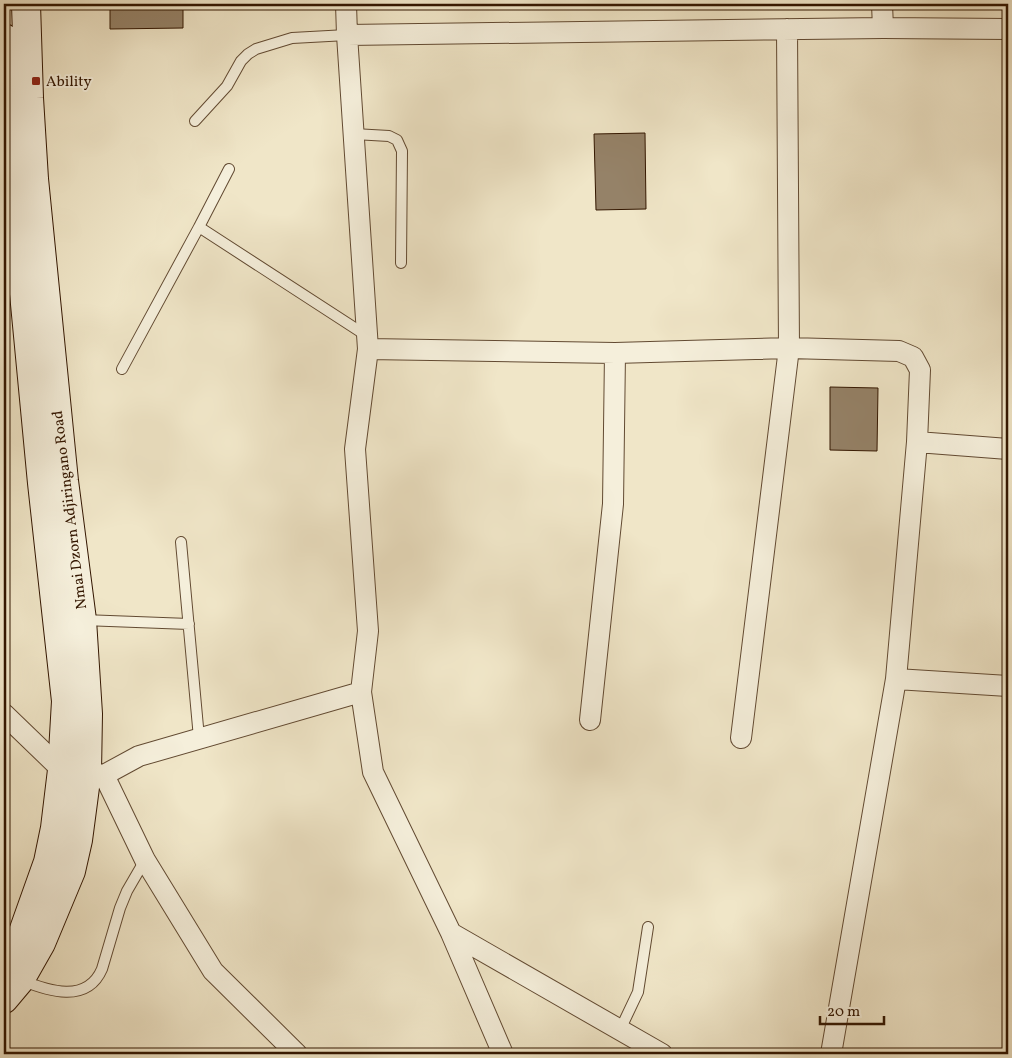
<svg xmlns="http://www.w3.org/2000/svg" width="1012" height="1058" font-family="Vollkorn,serif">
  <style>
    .building { fill: #958268; stroke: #331600 }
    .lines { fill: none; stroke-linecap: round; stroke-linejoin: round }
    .service-casing { stroke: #624a32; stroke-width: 12 }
    .minor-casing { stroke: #624a32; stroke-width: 22 }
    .secondary-casing { stroke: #331600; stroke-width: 30 }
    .service { stroke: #f5efdb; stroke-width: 10 }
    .minor { stroke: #f5efdb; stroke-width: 20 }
    .secondary { stroke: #f5efdb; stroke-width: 28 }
    .poi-dot { fill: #8f2418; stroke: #f5efdb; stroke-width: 2 }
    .labels { text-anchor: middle; stroke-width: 4; stroke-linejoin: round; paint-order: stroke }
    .poi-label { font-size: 15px; fill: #331600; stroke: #f5efdb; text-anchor: start }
    .street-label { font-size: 15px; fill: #331600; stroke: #f5efdb }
  </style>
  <rect width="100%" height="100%" fill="#f0e6c8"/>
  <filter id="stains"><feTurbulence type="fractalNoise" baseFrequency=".004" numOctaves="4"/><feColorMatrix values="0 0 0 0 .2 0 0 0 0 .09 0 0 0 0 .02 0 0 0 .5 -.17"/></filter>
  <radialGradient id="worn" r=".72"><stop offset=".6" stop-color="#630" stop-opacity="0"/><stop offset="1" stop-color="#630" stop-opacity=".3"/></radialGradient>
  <!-- building -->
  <path class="building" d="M110,4H183V28L110,29Z
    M645,133L646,209L596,210L594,134Z
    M830,387L878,388L877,451L830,450Z"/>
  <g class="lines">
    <!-- service casing -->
    <g class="service-casing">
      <path id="service" d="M195,121L227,86L241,61L248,54L256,49L292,38L347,35
        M354,134L389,136L397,140L402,151L401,263
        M199,227L229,169
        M122,369L199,227L367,336
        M181,542L199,738
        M83,620L189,624
        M21,980C48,991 87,1004 102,969L120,908L127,891L145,860
        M620,1030L638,992L648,927"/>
    </g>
    <!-- minor casing -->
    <g class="minor-casing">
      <path id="minor" d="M346,4L347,35L368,349L355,449L368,631L361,692
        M882,4L883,28
        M347,35L883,28L1008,29
        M368,349L615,353L789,348L899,351L913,357L920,370L917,442L896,679L831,1054
        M917,442L1008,449
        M896,679L1008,686
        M4,714L62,770
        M590,720L613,504L615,353
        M741,738L789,348L787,29
        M87,772L104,775L139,756L361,692L373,772L451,933L503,1054
        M104,775L145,860L213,971L297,1054
        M451,933L662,1054"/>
    </g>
    <!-- secondary casing -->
    <g class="secondary-casing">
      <path id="secondary" d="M4,38L14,188L42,483L66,701L62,770L55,828L48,862L22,935L4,961
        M4,999L20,980L41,943L71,871L78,840L87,772L88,714L82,620L64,481L34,179L29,98L26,4"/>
    </g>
    <!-- service -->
    <use href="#service" class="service"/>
    <!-- minor -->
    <use href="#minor" class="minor"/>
    <!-- secondary -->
    <use href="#secondary" class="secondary"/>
  </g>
  <!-- markers -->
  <rect class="poi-dot" x="31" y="76" width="10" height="10" rx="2.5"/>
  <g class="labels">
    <!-- poi labels -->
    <g class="poi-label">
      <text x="46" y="86">Ability</text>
    </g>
    <!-- street labels -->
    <g class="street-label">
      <text transform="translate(69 510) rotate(-97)" y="5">Nmai Dzorn Adjiringano Road</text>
    </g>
  </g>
  <!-- margin -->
  <rect width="1012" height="1058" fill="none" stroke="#f0e6c8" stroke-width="20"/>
  <rect x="5" y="5" width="1002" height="1048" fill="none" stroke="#331600" stroke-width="2.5"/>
  <rect x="10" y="10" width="992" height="1038" fill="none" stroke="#331600"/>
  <!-- scale -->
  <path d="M820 1016v8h64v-8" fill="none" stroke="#331600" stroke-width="2.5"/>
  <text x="827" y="1016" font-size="15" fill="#331600" stroke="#f5efdb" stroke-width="4" paint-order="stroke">20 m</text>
  <rect width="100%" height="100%" filter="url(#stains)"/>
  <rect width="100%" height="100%" fill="url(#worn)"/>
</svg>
